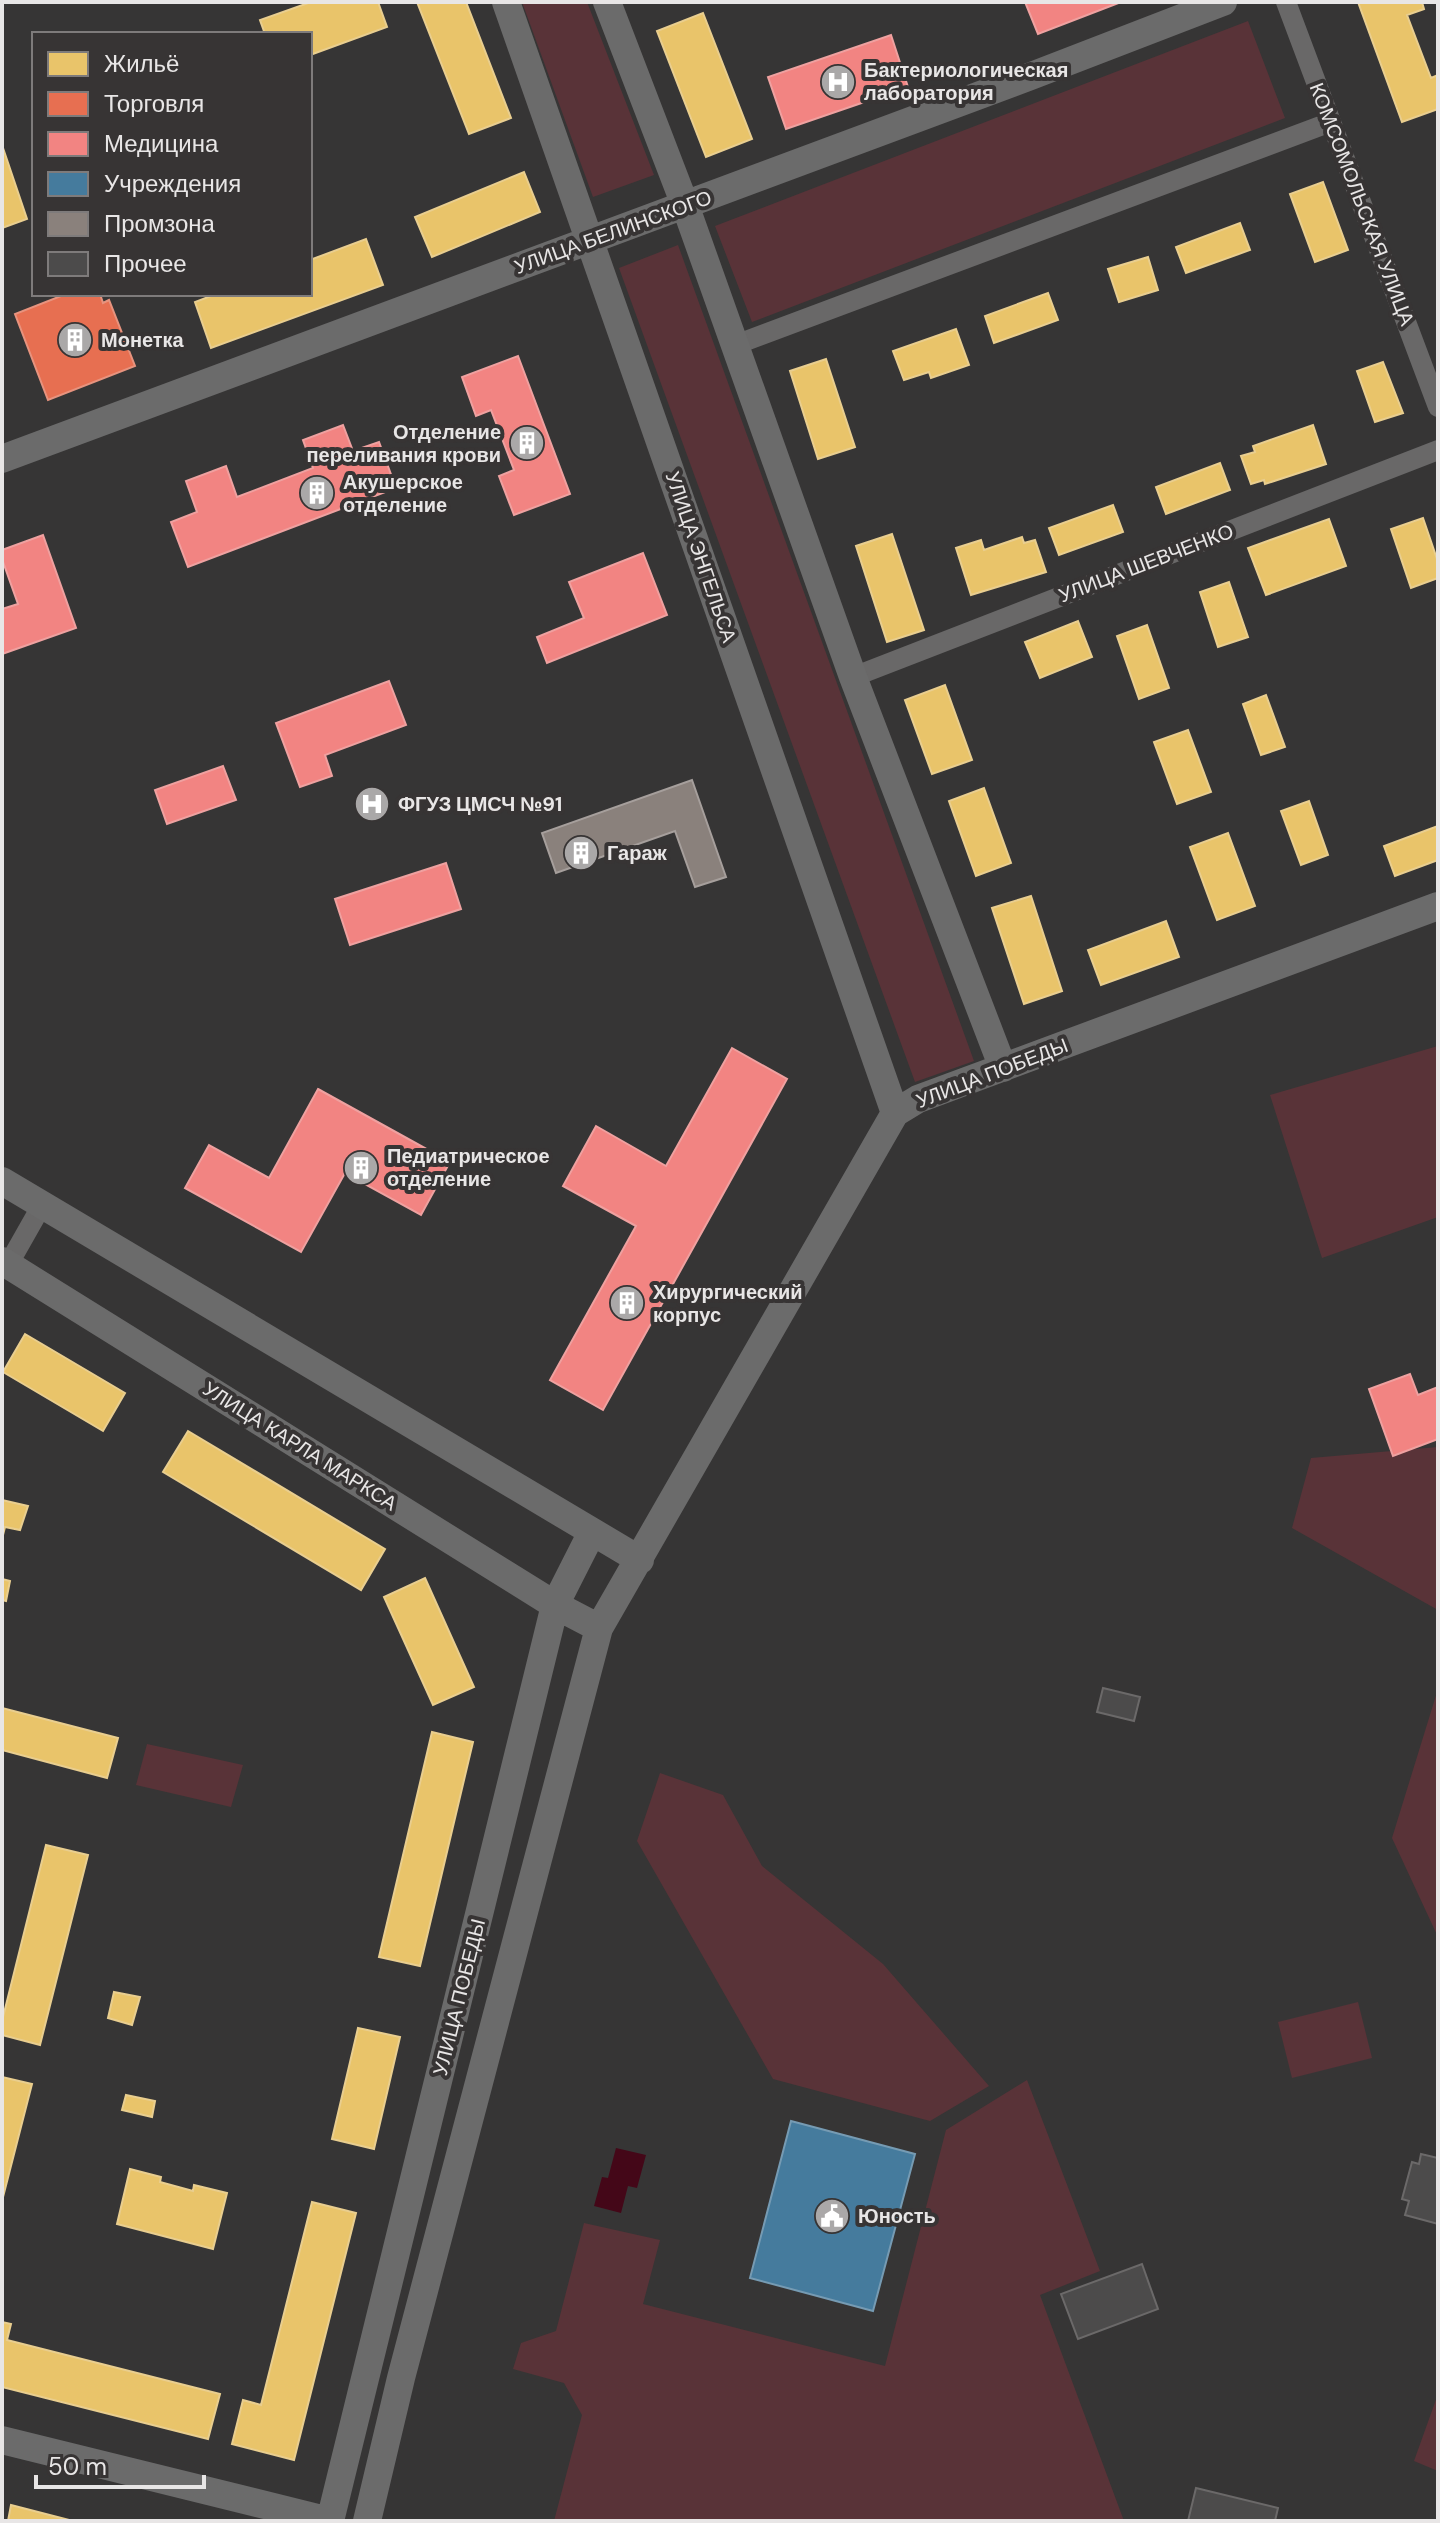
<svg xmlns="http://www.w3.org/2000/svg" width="1440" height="2523" font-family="'DM Sans',sans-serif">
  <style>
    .green { fill: #593338 }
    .water { fill: #440718 }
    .homes { fill: #e9c46a; stroke: #e9ce8f; stroke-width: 2 }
    .shops { fill: #e76f51; stroke: #e7937e; stroke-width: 2 }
    .health { fill: #f28482; stroke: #efa1a0; stroke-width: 2 }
    .public { fill: #457b9d; stroke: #769bb3; stroke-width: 2 }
    .industry { fill: #8a817c; stroke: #a69f9c; stroke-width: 2 }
    .building { fill: #4c4b4b; stroke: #6b6969; stroke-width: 2 }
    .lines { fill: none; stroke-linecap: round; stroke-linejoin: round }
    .street { stroke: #696868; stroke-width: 20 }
    .secondary { stroke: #6b6b6b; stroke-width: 28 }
    .labels { text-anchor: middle; stroke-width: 8; stroke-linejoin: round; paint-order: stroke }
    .poi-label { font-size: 20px; font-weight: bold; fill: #e8e6e6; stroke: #373434; text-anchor: start }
    .street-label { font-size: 20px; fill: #e8e6e6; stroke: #373434 }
  </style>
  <rect width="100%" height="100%" fill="#363535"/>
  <!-- green -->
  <path class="green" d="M522,2H587L654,175L593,197Z
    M1248,21L1285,118L752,322L715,226Z
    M678,245L974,1061L915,1082L619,268Z
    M1438,1046V1217L1322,1258L1270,1095Z
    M1438,1447V1610L1292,1528L1311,1458Z
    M1438,1689V1937L1392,1838Z
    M147,1744L243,1765L231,1807L136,1785Z
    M660,1773L723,1795L762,1866L883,1964L989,2086L930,2121L773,2079L637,1841Z
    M1358,2002L1372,2058L1292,2078L1278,2022Z
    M1027,2080L1100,2271L1040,2295L1124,2521H554L582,2415L564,2383L513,2369L521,2343L556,2331L584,2223L660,2240L643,2304L885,2366L946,2130Z
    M1438,2394V2471L1414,2461Z"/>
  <!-- water -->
  <path class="water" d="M616,2148L646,2155L637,2188L628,2186L621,2213L594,2206L602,2177L608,2178Z"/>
  <!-- homes -->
  <path class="homes" d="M311,2H378L387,27L310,55V34H265L260,20Z
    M417,2H466L511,118L469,134Z
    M1358,2H1422L1424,9L1407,15L1431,78L1438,75V109L1402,122Z
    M703,13L752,139L706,157L657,31Z
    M2,145L27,219L2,228Z
    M524,172L540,212L432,257L415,217Z
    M1323,182L1348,250L1315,262L1290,194Z
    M1240,223L1250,250L1186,273L1176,247Z
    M366,239L383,285L211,348L195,302L216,294H310V260Z
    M1148,257L1158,290L1119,302L1108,269Z
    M1048,293L1058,320L994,343L985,316Z
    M956,329L969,365L931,378L929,372L904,380L893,351Z
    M826,359L855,447L818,459L790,371Z
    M1383,362L1403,413L1375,422L1357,371Z
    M1313,425L1326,464L1265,484L1264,480L1251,484L1241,456L1255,452L1253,446Z
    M1220,463L1230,490L1166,514L1156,487Z
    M1113,505L1123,532L1059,555L1049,528Z
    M1423,518L1438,562V578L1411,588L1391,529Z
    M1329,519L1346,566L1266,595L1248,548Z
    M892,534L924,630L887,642L856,546Z
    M1022,537L1024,543L1035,540L1046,572L971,595L956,548L981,540L984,550Z
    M1229,582L1248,637L1218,647L1200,592Z
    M1078,621L1092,657L1040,678L1025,642Z
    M1147,625L1169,688L1139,699L1117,636Z
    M945,685L972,760L932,774L905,700Z
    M1266,695L1285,747L1261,755L1243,704Z
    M1188,730L1211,792L1177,804L1154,742Z
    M984,788L1011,863L976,876L949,801Z
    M1309,801L1328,855L1301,865L1281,811Z
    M1438,826V860L1395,876L1384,846Z
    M1228,833L1255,906L1217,920L1190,847Z
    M1031,896L1062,991L1024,1004L992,908Z
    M1166,921L1179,957L1101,985L1088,950Z
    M25,1334L125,1393L103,1431L3,1372Z
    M188,1431L385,1549L361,1590L163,1472Z
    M2,1500L28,1506L20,1530L5,1527L2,1539Z
    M425,1578L474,1687L433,1705L384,1597Z
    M2,1579L10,1581L6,1601L2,1600Z
    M2,1708L118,1738L107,1778L2,1750Z
    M432,1732L473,1742L420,1966L379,1957Z
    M46,1845L88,1855L40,2045L2,2035V2021Z
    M114,1992L140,1997L132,2025L108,2018Z
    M358,2028L400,2037L374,2149L332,2139Z
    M2,2077L32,2084L2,2201Z
    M126,2095L155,2101L152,2117L122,2110Z
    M130,2169L161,2177L160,2182L193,2191L194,2185L227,2193L213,2249L117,2224Z
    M312,2202L356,2213L294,2460L232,2444L243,2400L261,2405Z
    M2,2322L11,2324L7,2340L220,2394L208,2439L2,2387Z
    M11,2505L73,2521H8Z"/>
  <!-- shops -->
  <path class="shops" d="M66,294H100L103,303L109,300L135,366L48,400L15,314Z"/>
  <!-- health -->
  <path class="health" d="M1025,2H1121L1038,34Z
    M891,35L908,87L786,129L768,77Z
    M518,356L570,494L514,515L499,476L514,470L491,410L476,416L462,377Z
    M343,425L353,451L379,442L396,488L188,567L171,522L197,512L186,481L226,466L237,497L313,468L303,440Z
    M43,535L76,628L2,654V609L18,604L2,559V550Z
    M643,553L667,615L547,663L537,637L584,618L569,582Z
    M389,681L406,725L325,755L332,776L300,787L276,723Z
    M223,766L236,800L167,824L155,790Z
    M446,863L461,909L350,945L335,899Z
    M732,1048L787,1079L603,1410L550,1380L636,1226L563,1186L596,1126L666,1166Z
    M318,1089L450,1162L421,1215L345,1173L301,1252L185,1188L209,1145L269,1178Z
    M1410,1374L1418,1395L1438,1387V1439L1393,1456L1369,1389Z"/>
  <!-- public -->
  <path class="public" d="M791,2121L915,2154L873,2311L750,2278Z"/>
  <!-- industry -->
  <path class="industry" d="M692,780L726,877L695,887L675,831L556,873L542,833Z"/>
  <!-- building -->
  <path class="building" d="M1103,1688L1140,1697L1134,1721L1097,1712Z
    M1421,2154L1438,2158V2224L1405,2215L1409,2201L1402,2199L1412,2162L1419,2164Z
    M1142,2264L1158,2309L1078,2339L1061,2294Z
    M1196,2488L1278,2508L1275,2521H1188Z"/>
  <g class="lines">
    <!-- street -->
    <path class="street" d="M1286,2L1438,407
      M735,345L1331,122
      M853,677L1438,450
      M8,1265L42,1205"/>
    <!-- secondary -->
    <path class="secondary" d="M506,2L895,1113
      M607,2L685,205L853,677L1003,1068
      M2,459L1031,76L1223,2
      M2,1181L640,1560
      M2,1261L555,1605L599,1628
      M2,2440L330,2521L555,1605L592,1532
      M367,2521L401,2378L599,1628L895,1113L918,1099L1438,906"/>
  </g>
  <!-- icons -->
  <defs>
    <g id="hospital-disc" transform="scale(1.8)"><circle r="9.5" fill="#aaa8a8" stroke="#373434"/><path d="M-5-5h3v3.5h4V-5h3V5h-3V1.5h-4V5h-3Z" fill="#fff"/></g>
    <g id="building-disc" transform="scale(1.8)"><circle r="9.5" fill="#aaa8a8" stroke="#373434"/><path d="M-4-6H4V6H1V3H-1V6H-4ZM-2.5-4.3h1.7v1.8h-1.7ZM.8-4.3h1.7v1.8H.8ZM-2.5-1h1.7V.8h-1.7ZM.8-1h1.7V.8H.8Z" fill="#fff"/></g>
    <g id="civic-disc" transform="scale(1.8)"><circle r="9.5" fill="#aaa8a8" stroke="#373434"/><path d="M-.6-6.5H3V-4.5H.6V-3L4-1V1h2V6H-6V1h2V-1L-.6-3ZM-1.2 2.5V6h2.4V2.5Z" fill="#fff"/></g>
  </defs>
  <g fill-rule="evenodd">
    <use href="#hospital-disc" x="838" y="82"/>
    <use href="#building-disc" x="75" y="340"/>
    <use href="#building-disc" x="527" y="443"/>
    <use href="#building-disc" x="317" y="493"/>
    <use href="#hospital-disc" x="372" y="804"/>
    <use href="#building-disc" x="581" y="853"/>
    <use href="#building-disc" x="361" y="1168"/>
    <use href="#building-disc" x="627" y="1303"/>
    <use href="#civic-disc" x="832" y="2216"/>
  </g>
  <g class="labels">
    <!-- poi labels -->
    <g class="poi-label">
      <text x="864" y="77">Бактериологическая<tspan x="864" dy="23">лаборатория</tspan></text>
      <text x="101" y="347">Монетка</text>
      <text x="501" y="439" text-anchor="end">Отделение<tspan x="501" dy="23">переливания крови</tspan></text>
      <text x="343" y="489">Акушерское<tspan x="343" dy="23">отделение</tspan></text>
      <text x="398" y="811">ФГУЗ ЦМСЧ №91</text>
      <text x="607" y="860">Гараж</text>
      <text x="387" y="1163">Педиатрическое<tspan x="387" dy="23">отделение</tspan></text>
      <text x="653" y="1299">Хирургический<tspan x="653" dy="23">корпус</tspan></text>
      <text x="858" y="2223">Юность</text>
    </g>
    <!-- street labels -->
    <g class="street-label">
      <text transform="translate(1362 204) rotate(69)" y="7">КОМСОМОЛЬСКАЯ УЛИЦА</text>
      <text transform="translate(613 232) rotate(-20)" y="7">УЛИЦА БЕЛИНСКОГО</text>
      <text transform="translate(701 557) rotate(71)" y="7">УЛИЦА ЭНГЕЛЬСА</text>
      <text transform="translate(1146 563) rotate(-21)" y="7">УЛИЦА ШЕВЧЕНКО</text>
      <text transform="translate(992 1073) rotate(-21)" y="7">УЛИЦА ПОБЕДЫ</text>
      <text transform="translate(300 1446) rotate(32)" y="7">УЛИЦА КАРЛА МАРКСА</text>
      <text transform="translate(459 1997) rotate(-76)" y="7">УЛИЦА ПОБЕДЫ</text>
    </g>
  </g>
  <!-- border -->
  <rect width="1440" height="2523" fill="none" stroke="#e8e6e6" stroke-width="8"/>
  <!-- legend -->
  <rect x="32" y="32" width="280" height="264" fill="#373434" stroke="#7e7b7b" stroke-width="2"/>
  <rect x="48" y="52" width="40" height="24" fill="#e9c46a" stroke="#7e7b7b" stroke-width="2"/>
  <text x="104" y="72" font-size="24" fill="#e8e6e6">Жильё</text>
  <rect x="48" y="92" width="40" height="24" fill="#e76f51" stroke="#7e7b7b" stroke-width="2"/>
  <text x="104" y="112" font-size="24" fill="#e8e6e6">Торговля</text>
  <rect x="48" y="132" width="40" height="24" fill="#f28482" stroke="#7e7b7b" stroke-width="2"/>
  <text x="104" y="152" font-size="24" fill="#e8e6e6">Медицина</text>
  <rect x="48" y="172" width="40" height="24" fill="#457b9d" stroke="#7e7b7b" stroke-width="2"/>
  <text x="104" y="192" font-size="24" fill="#e8e6e6">Учреждения</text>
  <rect x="48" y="212" width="40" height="24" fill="#8a817c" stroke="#7e7b7b" stroke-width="2"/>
  <text x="104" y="232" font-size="24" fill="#e8e6e6">Промзона</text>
  <rect x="48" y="252" width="40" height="24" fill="#4c4b4b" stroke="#7e7b7b" stroke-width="2"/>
  <text x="104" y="272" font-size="24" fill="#e8e6e6">Прочее</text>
  <!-- scale -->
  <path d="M36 2475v12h168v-12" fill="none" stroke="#e8e6e6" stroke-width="4"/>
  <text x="48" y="2475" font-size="24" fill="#e8e6e6" stroke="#373434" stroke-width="6" paint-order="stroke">50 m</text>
</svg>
